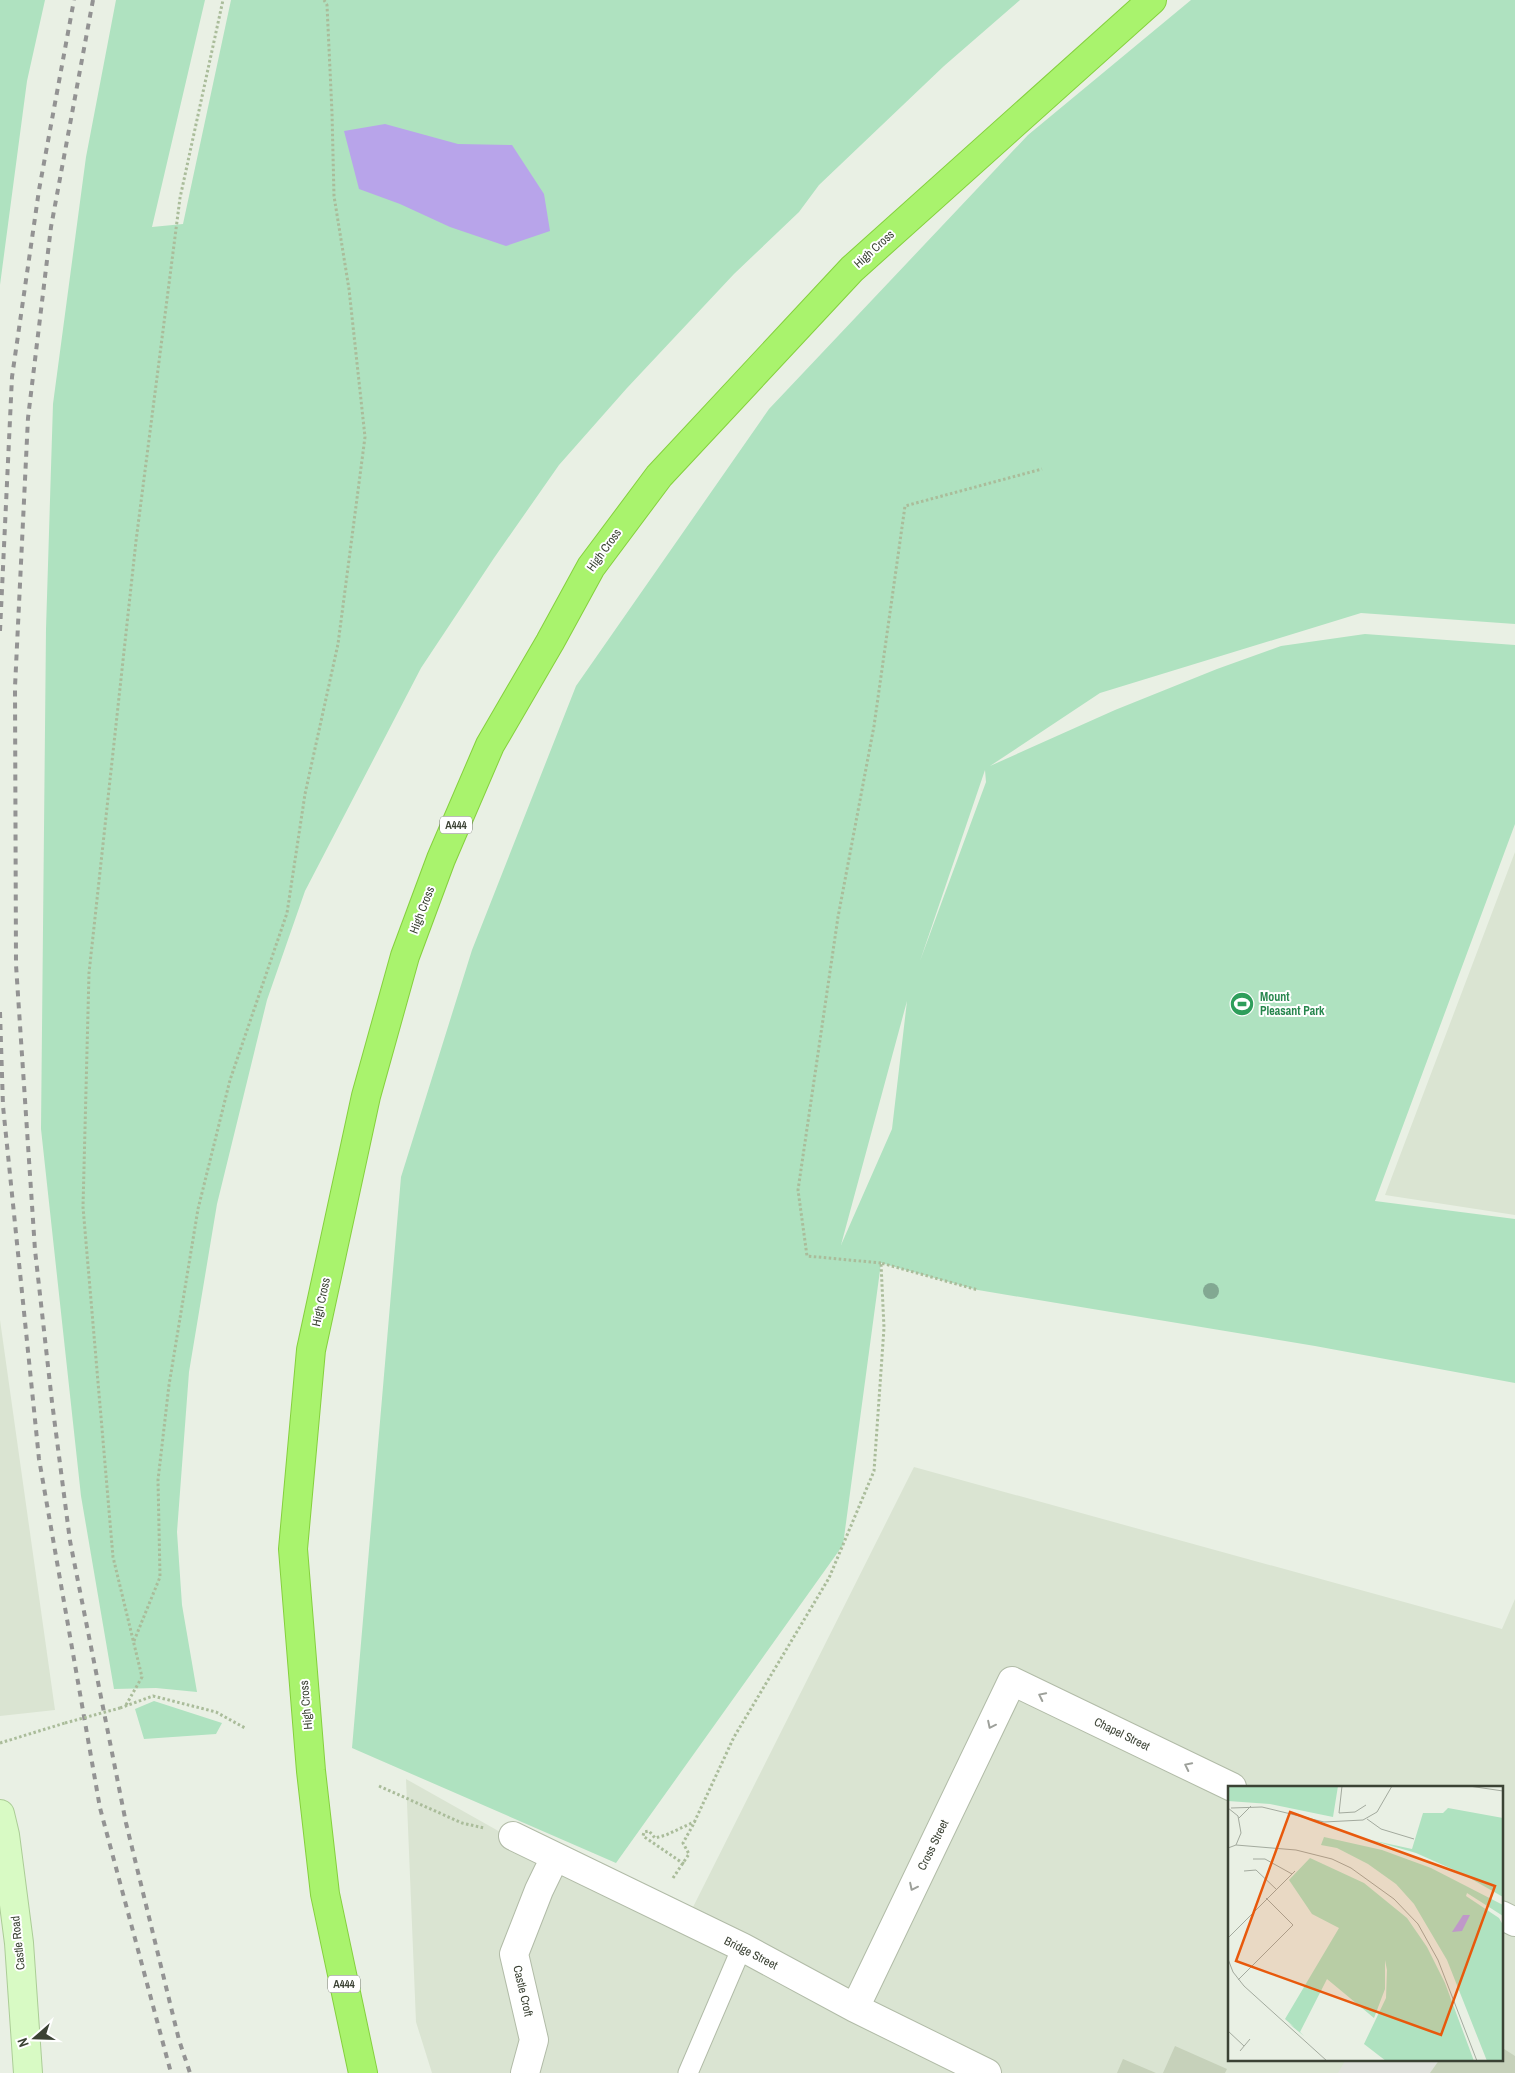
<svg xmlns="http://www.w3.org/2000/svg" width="1515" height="2073" font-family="'Archivo Narrow',sans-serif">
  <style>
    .residential { fill: #dae4d2; fill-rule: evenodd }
    .green { fill: #afe2c0; fill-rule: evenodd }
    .parking { fill: #dfe1dc }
    .water { fill: #b8a4ea }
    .building { fill: #c6d1ba }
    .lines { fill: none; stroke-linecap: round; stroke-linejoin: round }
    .lane-casing { stroke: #b1bba7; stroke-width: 21 }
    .street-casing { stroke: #b1bba7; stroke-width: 30 }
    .secondary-casing { stroke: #abcd96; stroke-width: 30 }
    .highway-casing { stroke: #85d03e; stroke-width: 30 }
    .path { stroke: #aabc9a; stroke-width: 3; stroke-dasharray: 2.5 2.5; stroke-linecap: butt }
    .lane { stroke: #fff; stroke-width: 19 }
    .street { stroke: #fff; stroke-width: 28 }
    .secondary { stroke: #d8fac4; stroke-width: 28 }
    .highway { stroke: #a9f36d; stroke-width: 28 }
    .rail { stroke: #939393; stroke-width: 4; stroke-dasharray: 6 6; stroke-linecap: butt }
    .path-bridge { stroke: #aabc9a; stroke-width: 3; stroke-dasharray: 2.5 2.5; stroke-linecap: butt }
    .tree { fill: #82a892 }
    .oneway { stroke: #9da09a }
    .labels { text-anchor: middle; stroke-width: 4; stroke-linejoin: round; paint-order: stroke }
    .shield { fill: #fff; stroke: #767b71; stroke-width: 1 }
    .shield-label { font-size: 11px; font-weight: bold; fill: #3b4234 }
    .street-label { font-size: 12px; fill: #3b4234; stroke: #fff }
    .leisure-label { font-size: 12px; font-weight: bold; fill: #27864d; stroke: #fff; text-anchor: start }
    .inset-road { fill: none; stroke: #a3aa9e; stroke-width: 1 }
    .view { fill: #e8590c; fill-opacity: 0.15; stroke: #e8590c; stroke-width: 2.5 }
    .inset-edge { fill: none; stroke: #3b4234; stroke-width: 2.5 }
  </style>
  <rect width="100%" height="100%" fill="#e9f0e4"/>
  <!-- residential -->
  <path class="residential" d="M1515,852V1215L1385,1195Z
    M0,1320L55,1710L0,1716Z
    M914,1467L1502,1629L1515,1599V2073H432L416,2022L406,1779L680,1933ZM1229,1787H1501V2059H1229Z"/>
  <!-- green -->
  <path class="green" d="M0,0H45L27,81L0,285Z
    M116,0H205L152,227L183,224L231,0H1020L944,66L819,185L799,212L734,274L627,388L559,465L494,558L421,668L305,891L267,1000L217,1204L189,1372L177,1532L182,1605L197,1692L156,1688L114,1689L81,1496L41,1129L46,629L53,404L86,157Z
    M1191,0H1515V624L1361,613L1100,693L990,766L1115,710L1217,669L1281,646L1365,634L1515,645V824L1375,1201L1515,1219V1383L1315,1346L978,1290L881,1263L843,1545L616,1863L352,1748L401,1177L472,950L576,686L769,409L1028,135ZM985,770L986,782L920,961ZM907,1001L892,1129L841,1245Z
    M154,1701L222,1723L216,1734L144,1739L135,1709Z"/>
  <!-- parking -->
  <path class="parking" d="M1346,2059H1440L1430,2073H1338Z"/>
  <!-- water -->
  <path class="water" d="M385,124L458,144L512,145L544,194L550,231L506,246L450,227L400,204L359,189L344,131Z"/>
  <!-- building -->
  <path class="building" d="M1175,2046L1227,2069L1225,2073H1163Z
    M1501,2047L1515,2056V2073H1430L1440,2059H1501Z
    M1123,2059L1156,2073H1117Z"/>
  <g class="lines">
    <!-- lane casing -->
    <g class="lane-casing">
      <path id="lane" d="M688,2073L742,1947"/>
    </g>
    <!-- street casing -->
    <g class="street-casing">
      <path id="street" d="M513,1836L742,1947L855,2008L987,2073
        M1501,1915L1515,1922
        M855,2008L1012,1681L1232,1787
        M525,2073L534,2040L514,1954L539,1890L555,1857"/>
    </g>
    <!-- secondary casing -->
    <g class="secondary-casing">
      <path id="secondary" d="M0,1814L5,1835L19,1943L28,2073"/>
    </g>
    <!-- highway casing -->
    <g class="highway-casing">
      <path id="highway" d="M363,2073L325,1894L311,1771L293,1549L311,1350L366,1096L405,956L441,859L490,745L550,642L591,567L659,476L852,269L1152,0"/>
    </g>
    <!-- path -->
    <path class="path" d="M881,1263L807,1256L798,1190L838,917L874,726L905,506L1042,469
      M134,1641L160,1577L158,1480L169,1385L198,1209L230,1080L287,913L305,794L338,644L365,437L349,289L334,196L332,113L327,5L324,0
      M126,1705L142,1677L113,1557L83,1207L89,973L136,541L180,198L223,0
      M120,1708L153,1696L216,1712L245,1728
      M0,1743L65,1723
      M379,1786L462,1823L484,1828
      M684,1864L643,1836L644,1832L649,1831L655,1838L666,1835L694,1822
      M673,1878L689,1854L683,1843L693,1825L734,1737L829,1578L874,1471L884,1328L881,1263L978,1290"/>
    <!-- lane -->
    <use href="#lane" class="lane"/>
    <!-- street -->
    <use href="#street" class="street"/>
    <!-- secondary -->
    <use href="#secondary" class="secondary"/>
    <!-- highway -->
    <use href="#highway" class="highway"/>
    <!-- rail -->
    <path class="rail" d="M93,0L51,227L28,418L15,687L16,965L35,1250L52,1402L70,1541L126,1823L179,2040L190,2073
      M0,631L12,377L39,190L74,0
      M0,1012L3,1106L39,1459L100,1808L171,2073"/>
    <!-- path-bridge -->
    <path class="path-bridge" d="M65,1723L120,1708"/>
  </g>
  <!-- trees -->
  <circle class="tree" cx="1211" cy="1291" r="8"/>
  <!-- one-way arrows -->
  <defs><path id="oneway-chevron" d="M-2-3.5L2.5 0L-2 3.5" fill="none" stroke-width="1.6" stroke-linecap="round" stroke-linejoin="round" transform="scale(1.25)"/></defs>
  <g class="oneway">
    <use href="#oneway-chevron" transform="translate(1042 1696) rotate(-154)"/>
    <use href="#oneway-chevron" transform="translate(991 1725) rotate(116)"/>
    <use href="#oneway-chevron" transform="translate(1188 1766) rotate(-154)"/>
    <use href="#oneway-chevron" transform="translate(913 1887) rotate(116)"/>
  </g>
  <!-- icons -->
  <defs>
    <g id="stadium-disc" transform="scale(1.25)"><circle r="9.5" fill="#2e9e5b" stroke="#fff"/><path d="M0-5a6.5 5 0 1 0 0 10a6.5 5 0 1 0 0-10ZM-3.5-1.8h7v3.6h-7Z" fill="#fff"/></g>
  </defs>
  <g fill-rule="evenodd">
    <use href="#stadium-disc" x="1242" y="1004"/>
  </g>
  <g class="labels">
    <!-- shield labels -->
    <g class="shield">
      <rect x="440" y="816.5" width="32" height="17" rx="4"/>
      <rect x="328" y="1975.5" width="32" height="17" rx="4"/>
    </g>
    <g class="shield-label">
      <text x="456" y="829">A444</text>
      <text x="344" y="1988">A444</text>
    </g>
    <!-- street labels -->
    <g class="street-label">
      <text transform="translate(874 249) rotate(-42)" y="4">High Cross</text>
      <text transform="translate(604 550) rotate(-54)" y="4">High Cross</text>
      <text transform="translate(422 910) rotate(-69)" y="4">High Cross</text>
      <text transform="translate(321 1302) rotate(-78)" y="4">High Cross</text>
      <text transform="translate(306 1705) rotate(-95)" y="4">High Cross</text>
      <text transform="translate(1122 1734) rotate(26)" y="4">Chapel Street</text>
      <text transform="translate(933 1845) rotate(-64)" y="4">Cross Street</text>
      <text transform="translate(18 1943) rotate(-96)" y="4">Castle Road</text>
      <text transform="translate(751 1953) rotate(27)" y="4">Bridge Street</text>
      <text transform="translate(523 1991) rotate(77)" y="4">Castle Croft</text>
    </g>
    <!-- leisure labels -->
    <g class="leisure-label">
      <text x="1260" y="1001">Mount<tspan x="1260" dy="14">Pleasant Park</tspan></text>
    </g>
  </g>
  <!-- overview -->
  <g transform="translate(1228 1786)">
    <rect width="275" height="275" fill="#e9f0e4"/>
    <path d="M0,0H110L105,31L42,18L0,15ZM220,22L275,32V111L233,87L188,67L143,54L184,63L195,27H215ZM96,51L154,64L203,82L275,119V130L239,107L238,110L271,132L275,139V275H259L219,174L186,118L168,98L140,78L109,62L93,59ZM82,72L136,97L179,132L199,161L217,197L246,275H158L136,258L158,212L159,184L157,174V203L146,232L99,193L72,246L76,250L60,237L66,241L57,233L111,142L84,128L61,94Z" fill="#afe2c0"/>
    <path d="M235,129H242L234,145L224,146Z" fill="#b8a4ea"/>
    <path class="inset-road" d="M114,0L111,27L127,26L138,19M241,0L275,5M0,22L10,30L13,47L8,59L0,62M3,22L34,21L96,36L135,34L149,26L164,0M11,32L23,20M139,33L153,43L186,53M8,59L68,64L104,73L123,82L166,113L190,138L210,174L249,275M25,73H37L64,88M16,85L28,84L48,103M0,152L67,85M0,173L5,186L16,200L99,275M10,194L65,139L38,112M0,245L16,260M12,265L22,253"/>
    <path class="view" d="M62,26L267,100L213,249L8,175Z"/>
    <rect width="275" height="275" class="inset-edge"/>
  </g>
  <!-- north arrow -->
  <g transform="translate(35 2038) rotate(250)" stroke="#ffffff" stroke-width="4" paint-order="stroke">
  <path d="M0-4L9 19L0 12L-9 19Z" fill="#3b4234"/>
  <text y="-8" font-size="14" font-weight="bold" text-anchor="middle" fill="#3b4234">N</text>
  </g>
</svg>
